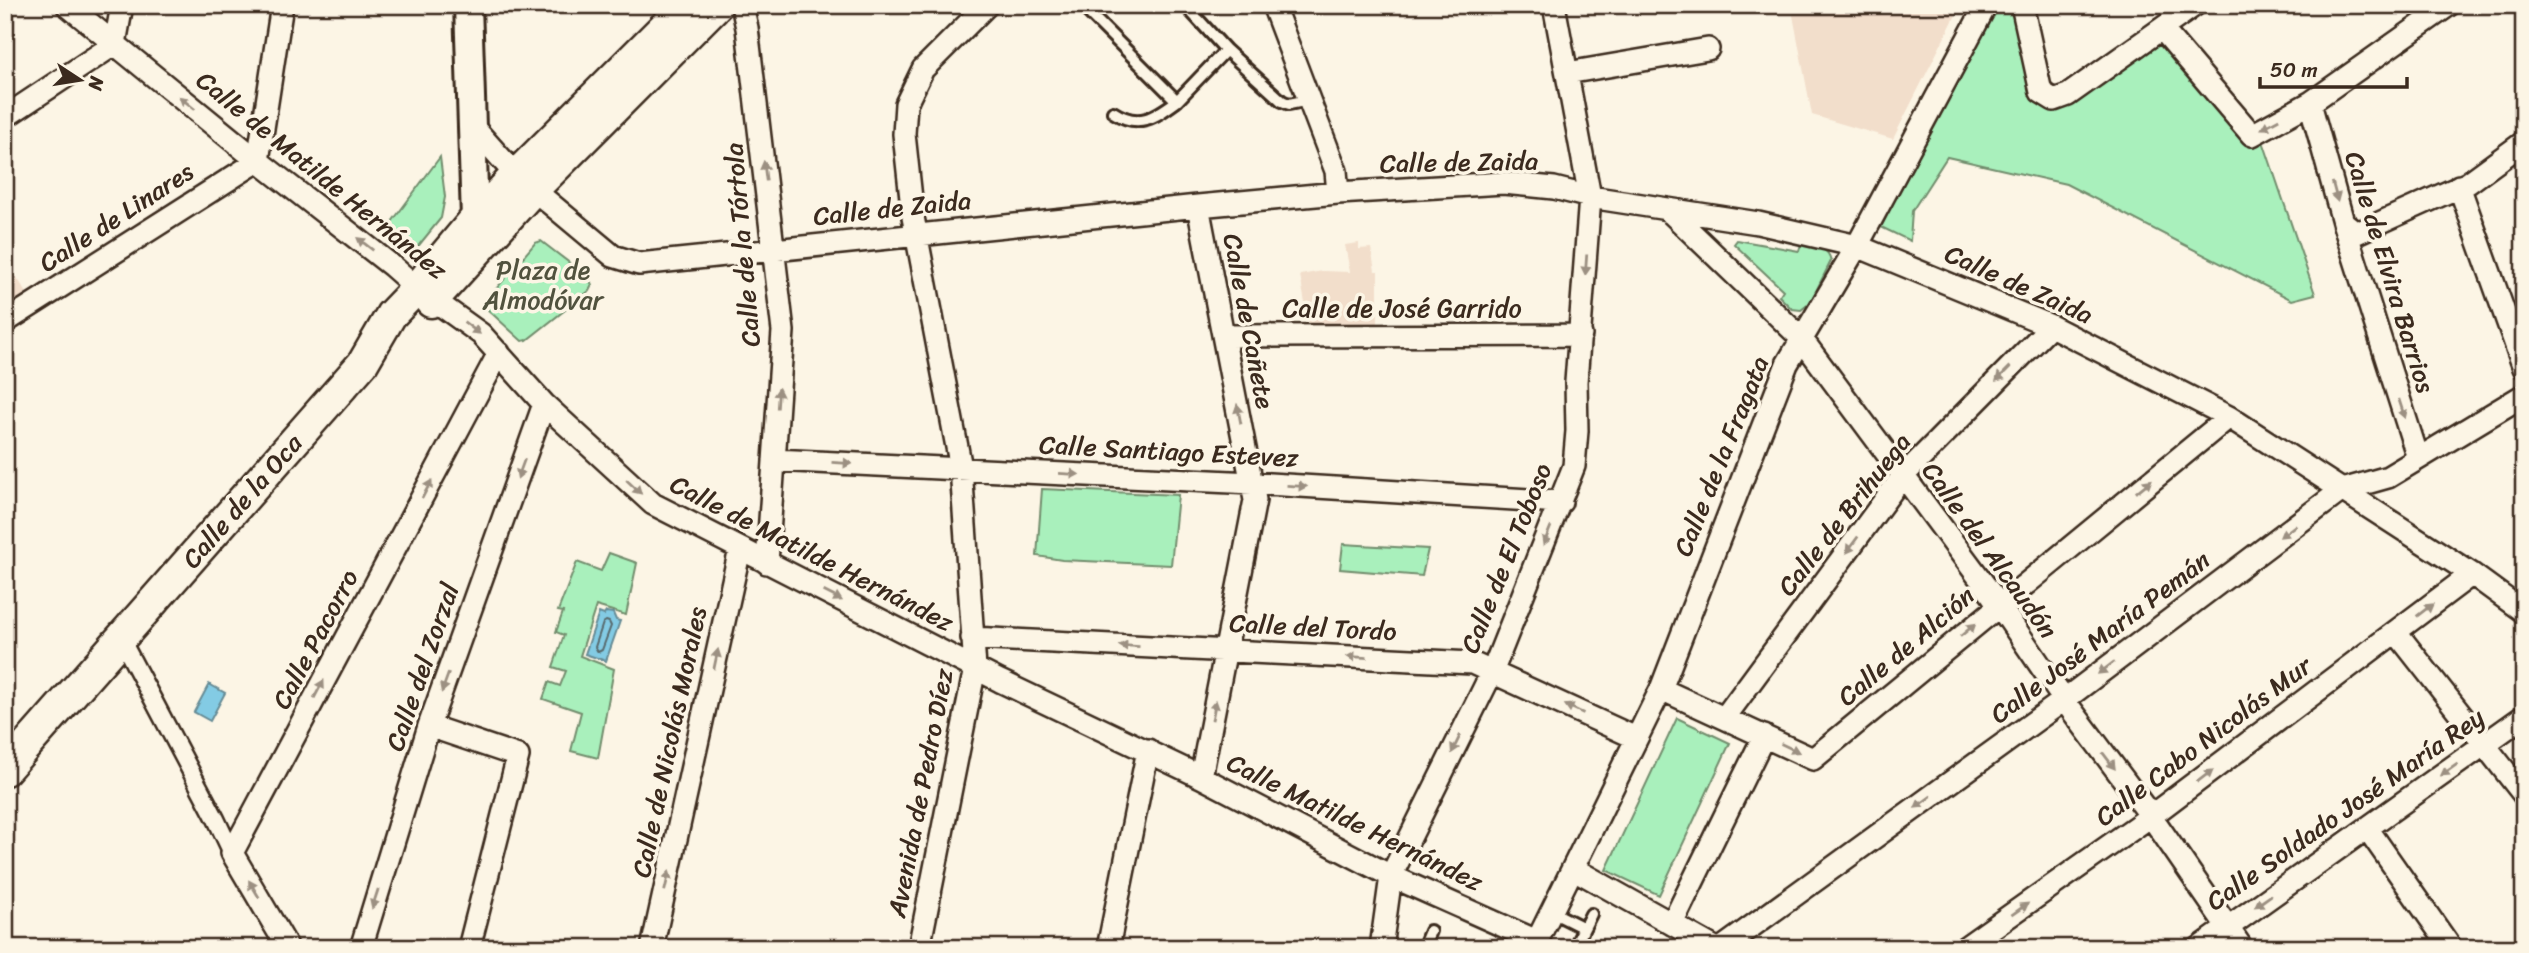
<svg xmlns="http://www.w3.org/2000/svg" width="2529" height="953" font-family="Sriracha,sans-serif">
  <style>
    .built { fill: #f2decb }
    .green { fill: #a9f0bc; stroke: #728d6d; stroke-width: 2 }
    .water { fill: #83cbe4; stroke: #668b95; stroke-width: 2 }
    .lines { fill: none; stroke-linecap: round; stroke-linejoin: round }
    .shore { stroke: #586a6d; stroke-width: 2 }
    .service-casing { stroke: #3b2a1e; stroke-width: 16 }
    .pedestrian-casing { stroke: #3b2a1e; stroke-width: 21 }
    .minor-casing { stroke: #3b2a1e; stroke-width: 26 }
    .tertiary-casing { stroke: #3b2a1e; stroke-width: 32 }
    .secondary-casing { stroke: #3b2a1e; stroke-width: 35 }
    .service { stroke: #fcf5e5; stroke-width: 10 }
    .pedestrian { stroke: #fcf5e5; stroke-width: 16 }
    .minor { stroke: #fcf5e5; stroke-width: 21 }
    .tertiary { stroke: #fcf5e5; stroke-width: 26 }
    .secondary { stroke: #fcf5e5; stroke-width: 30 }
    .oneway { fill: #9c9082 }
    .labels { text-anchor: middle; stroke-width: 7; stroke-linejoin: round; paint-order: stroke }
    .street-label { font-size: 26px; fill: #3b2a1e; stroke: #fcf5e5 }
    .park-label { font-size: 26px; fill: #51523e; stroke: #fcf5e5 }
  </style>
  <rect width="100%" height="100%" fill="#fcf5e5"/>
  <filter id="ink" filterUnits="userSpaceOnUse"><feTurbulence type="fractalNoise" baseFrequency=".0143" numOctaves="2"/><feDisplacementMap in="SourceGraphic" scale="14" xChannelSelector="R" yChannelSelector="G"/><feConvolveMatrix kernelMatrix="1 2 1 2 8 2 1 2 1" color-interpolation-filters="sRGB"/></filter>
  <g filter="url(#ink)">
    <!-- built -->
    <path class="built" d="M1791,5H1961L1893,139L1812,115Z
      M1359,243V249L1371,248L1375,271H1378V324L1309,326L1300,275L1323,271L1350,272L1345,245Z
      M5,260L27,293L5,307Z"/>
    <!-- green -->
    <path class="green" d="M1986,5H2022L2054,100L2162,29L2252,135L2264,144L2315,294L2292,300L2066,184L1947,157L1912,211L1910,241L1881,227L1897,195L1888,191Z
      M440,157L445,197L441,218L411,255L383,234Z
      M1737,240L1799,251L1801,244C1814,246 1828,246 1831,261L1810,303L1801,310L1792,309L1779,296L1783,290L1734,244Z
      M541,241L589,278L592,285L589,291L527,340L522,341L487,309L485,302L535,243Z
      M1042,489L1178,495L1171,565L1062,560L1037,556Z
      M1343,544L1428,549L1422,576L1340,569Z
      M609,553L637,563L626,615L596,606L580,656L614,669L598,758L571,751L581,712L543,699L549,682L560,686L566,671L553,667L564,635L556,632L563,612L558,611L577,562L601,571Z
      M1677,718L1730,743L1659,895L1606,870Z"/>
    <!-- water -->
    <path class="water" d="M606,612L613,613L616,620L620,621L606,661L585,654L599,613L604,615Z
      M209,684L225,693L210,721L194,712Z"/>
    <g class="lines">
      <!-- shore -->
      <path class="shore" d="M606,621L609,622L611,626L602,650L598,652L595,647L603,623Z"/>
      <!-- service casing -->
      <g class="service-casing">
        <path id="service" d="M1081,5L1177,101L1226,50
          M1185,5L1226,50L1282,101L1289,104L1309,100
          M1113,112C1139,129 1155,117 1177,101
          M1552,912L1584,928
          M1423,948L1430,931
          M1574,948L1591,914"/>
      </g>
      <!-- pedestrian casing -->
      <g class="pedestrian-casing">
        <path id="pedestrian" d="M121,639L216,819L232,853"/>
      </g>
      <!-- minor casing -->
      <g class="minor-casing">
        <path id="minor" d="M67,5L258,161L392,266L417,288L481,334L544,404L653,504L1000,681L1201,777L1391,876L1537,941L1661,689L1787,364L1857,246L1986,5
          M742,5L747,28L783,331L767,563
          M1273,5L1336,171L1338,193
          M2022,5L2041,92L2054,100L2068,95L2195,5
          M2162,29L2252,135L2310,103L2449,5
          M1567,73L1708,49
          M2310,103L2343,222L2418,458
          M5,117L115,44L122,5
          M474,128L516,175L613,256L639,264L1198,206L1338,193L1503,183L1554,188L1590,197L1758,223L1857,246L2051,326L2229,417L2472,574L2524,612
          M2459,186L2524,368
          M1198,206L1255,500L1201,777
          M1667,209L1801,338L1992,595L2064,700L2151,816L2242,948
          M2343,222L2357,233L2468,183L2524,142
          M5,322L258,161L282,5
          M1224,336L1581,335
          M774,460L1252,483L1561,502
          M2396,632L2524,795
          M972,638L1472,663L1636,738
          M1661,689L1813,759L2229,417
          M1725,717L1902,477L2051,326
          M429,726L518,756L469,948
          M2367,828L2451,948
          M1574,869L1715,948
          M1672,924L1764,736
          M288,948L232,853L499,353
          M361,948L429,726L544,404
          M652,948L740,549
          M919,948L975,668L961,468L913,217L904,134L906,104L923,69L987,5
          M1108,948L1148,750
          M1381,948L1391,876L1493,670L1574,466L1577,431L1576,382L1590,197L1554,5
          M1722,948L2064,700L2342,490L2388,477L2524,395
          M1964,948L2151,816L2472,574
          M2199,948L2524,716"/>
      </g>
      <!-- tertiary casing -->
      <g class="tertiary-casing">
        <path id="tertiary" d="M468,5L475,219"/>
      </g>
      <!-- secondary casing -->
      <g class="secondary-casing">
        <path id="secondary" d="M431,302L534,189L717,5
          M5,770L363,363L391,315L417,288L475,219L516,175L686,5"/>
      </g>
      <!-- service -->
      <use href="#service" class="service"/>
      <!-- pedestrian -->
      <use href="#pedestrian" class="pedestrian"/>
      <!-- minor -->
      <use href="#minor" class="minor"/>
      <!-- tertiary -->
      <use href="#tertiary" class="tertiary"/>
      <!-- secondary -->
      <use href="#secondary" class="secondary"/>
    </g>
    <!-- one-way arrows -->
    <defs><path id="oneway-solid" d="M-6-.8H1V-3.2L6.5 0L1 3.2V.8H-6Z" transform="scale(1.75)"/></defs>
    <g class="oneway">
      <use href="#oneway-solid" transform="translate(187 103) rotate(-141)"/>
      <use href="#oneway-solid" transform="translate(2270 124) rotate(151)"/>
      <use href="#oneway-solid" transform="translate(765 171) rotate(-97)"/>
      <use href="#oneway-solid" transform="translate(2335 192) rotate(75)"/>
      <use href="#oneway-solid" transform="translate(365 244) rotate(-142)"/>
      <use href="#oneway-solid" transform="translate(1586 265) rotate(94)"/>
      <use href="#oneway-solid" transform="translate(472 328) rotate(37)"/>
      <use href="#oneway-solid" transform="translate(2003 374) rotate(135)"/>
      <use href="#oneway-solid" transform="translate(778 398) rotate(-86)"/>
      <use href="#oneway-solid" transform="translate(2402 409) rotate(72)"/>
      <use href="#oneway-solid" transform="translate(1239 414) rotate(-101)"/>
      <use href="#oneway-solid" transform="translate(842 463) rotate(3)"/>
      <use href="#oneway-solid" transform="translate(521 469) rotate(110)"/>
      <use href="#oneway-solid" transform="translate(1069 474) rotate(3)"/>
      <use href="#oneway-solid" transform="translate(1297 486) rotate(3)"/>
      <use href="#oneway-solid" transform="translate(2144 486) rotate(-39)"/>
      <use href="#oneway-solid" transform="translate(634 487) rotate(43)"/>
      <use href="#oneway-solid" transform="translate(427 489) rotate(-62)"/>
      <use href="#oneway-solid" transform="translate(2288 531) rotate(143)"/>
      <use href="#oneway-solid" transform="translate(1547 536) rotate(112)"/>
      <use href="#oneway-solid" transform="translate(1852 545) rotate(126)"/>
      <use href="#oneway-solid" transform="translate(833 596) rotate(27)"/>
      <use href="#oneway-solid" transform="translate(2425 610) rotate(-37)"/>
      <use href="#oneway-solid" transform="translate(1968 630) rotate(-40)"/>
      <use href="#oneway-solid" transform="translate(1129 646) rotate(-177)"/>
      <use href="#oneway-solid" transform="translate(1357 657) rotate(-177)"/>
      <use href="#oneway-solid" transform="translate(716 659) rotate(-78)"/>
      <use href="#oneway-solid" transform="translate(2106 668) rotate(143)"/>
      <use href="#oneway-solid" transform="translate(445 683) rotate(110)"/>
      <use href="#oneway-solid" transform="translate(319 689) rotate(-62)"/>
      <use href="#oneway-solid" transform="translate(1574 709) rotate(-155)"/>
      <use href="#oneway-solid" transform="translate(1214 710) rotate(-79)"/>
      <use href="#oneway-solid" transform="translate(1456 744) rotate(116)"/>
      <use href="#oneway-solid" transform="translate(1790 748) rotate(26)"/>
      <use href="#oneway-solid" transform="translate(2109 761) rotate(53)"/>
      <use href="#oneway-solid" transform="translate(2449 770) rotate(145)"/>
      <use href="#oneway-solid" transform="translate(2205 776) rotate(-37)"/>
      <use href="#oneway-solid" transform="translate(1923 802) rotate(144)"/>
      <use href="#oneway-solid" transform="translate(667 881) rotate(-77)"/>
      <use href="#oneway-solid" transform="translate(254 889) rotate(-121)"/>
      <use href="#oneway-solid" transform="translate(375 899) rotate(108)"/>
      <use href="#oneway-solid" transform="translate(2263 901) rotate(145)"/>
      <use href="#oneway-solid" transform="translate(2020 909) rotate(-35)"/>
    </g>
  </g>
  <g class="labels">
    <!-- street labels -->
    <g class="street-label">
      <text transform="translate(1459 162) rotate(-1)" y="9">Calle de Zaida</text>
      <text transform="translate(322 175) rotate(39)" y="9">Calle de Matilde Hernández</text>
      <text transform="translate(892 208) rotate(-6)" y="9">Calle de Zaida</text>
      <text transform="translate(116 217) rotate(-33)" y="9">Calle de Linares</text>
      <text transform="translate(742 245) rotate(-95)" y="9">Calle de la Tórtola</text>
      <text transform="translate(2390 272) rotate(73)" y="9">Calle de Elvira Barrios</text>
      <text transform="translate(2019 284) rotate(24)" y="9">Calle de Zaida</text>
      <text x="1402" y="317">Calle de José Garrido</text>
      <text transform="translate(1249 321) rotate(79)" y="9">Calle de Cañete</text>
      <text transform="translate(1169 451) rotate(3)" y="9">Calle Santiago Estevez</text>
      <text transform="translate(1721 456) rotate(-68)" y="9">Calle de la Fragata</text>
      <text transform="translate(242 501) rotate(-49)" y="9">Calle de la Oca</text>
      <text transform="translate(1844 514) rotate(-52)" y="9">Calle de Brihuega</text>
      <text transform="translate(1990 550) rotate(54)" y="9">Calle del Alcaudón</text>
      <text transform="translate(812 553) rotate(27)" y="9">Calle de Matilde Hernández</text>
      <text transform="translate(1506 558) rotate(-68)" y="9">Calle de El Toboso</text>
      <text transform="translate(1313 627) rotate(3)" y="9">Calle del Tordo</text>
      <text transform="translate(2100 637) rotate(-37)" y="9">Calle José María Pemán</text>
      <text transform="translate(315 639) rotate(-62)" y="9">Calle Pacorro</text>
      <text transform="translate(1906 646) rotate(-40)" y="9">Calle de Alción</text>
      <text transform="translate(422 667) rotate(-71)" y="9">Calle del Zorzal</text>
      <text transform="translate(2203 741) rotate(-37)" y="9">Calle Cabo Nicolás Mur</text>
      <text transform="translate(669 742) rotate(-78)" y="9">Calle de Nicolás Morales</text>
      <text transform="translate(920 793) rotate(-79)" y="9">Avenida de Pedro Díez</text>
      <text transform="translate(2345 809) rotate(-35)" y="9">Calle Soldado José María Rey</text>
      <text transform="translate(1355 822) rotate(26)" y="9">Calle Matilde Hernández</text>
    </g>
    <!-- park labels -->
    <g class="park-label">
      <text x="543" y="279">Plaza de<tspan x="543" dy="30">Almodóvar</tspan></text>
    </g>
  </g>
  <!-- margin -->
  <rect width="2529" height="953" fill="none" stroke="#fcf5e5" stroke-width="28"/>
  <rect x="14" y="14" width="2501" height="925" fill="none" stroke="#3b2a1e" stroke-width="2.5" filter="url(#ink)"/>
  <!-- north arrow -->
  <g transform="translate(80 80) rotate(102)" stroke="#fcf5e5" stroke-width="5" paint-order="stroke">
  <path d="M0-5L12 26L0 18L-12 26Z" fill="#3b2a1e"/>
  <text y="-10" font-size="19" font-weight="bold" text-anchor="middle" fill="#3b2a1e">N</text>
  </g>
  <!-- scale -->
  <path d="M2260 77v10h147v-10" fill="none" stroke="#3b2a1e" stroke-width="3.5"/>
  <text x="2270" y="77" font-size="21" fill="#3b2a1e" stroke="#fcf5e5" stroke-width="5" paint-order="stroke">50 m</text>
</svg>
